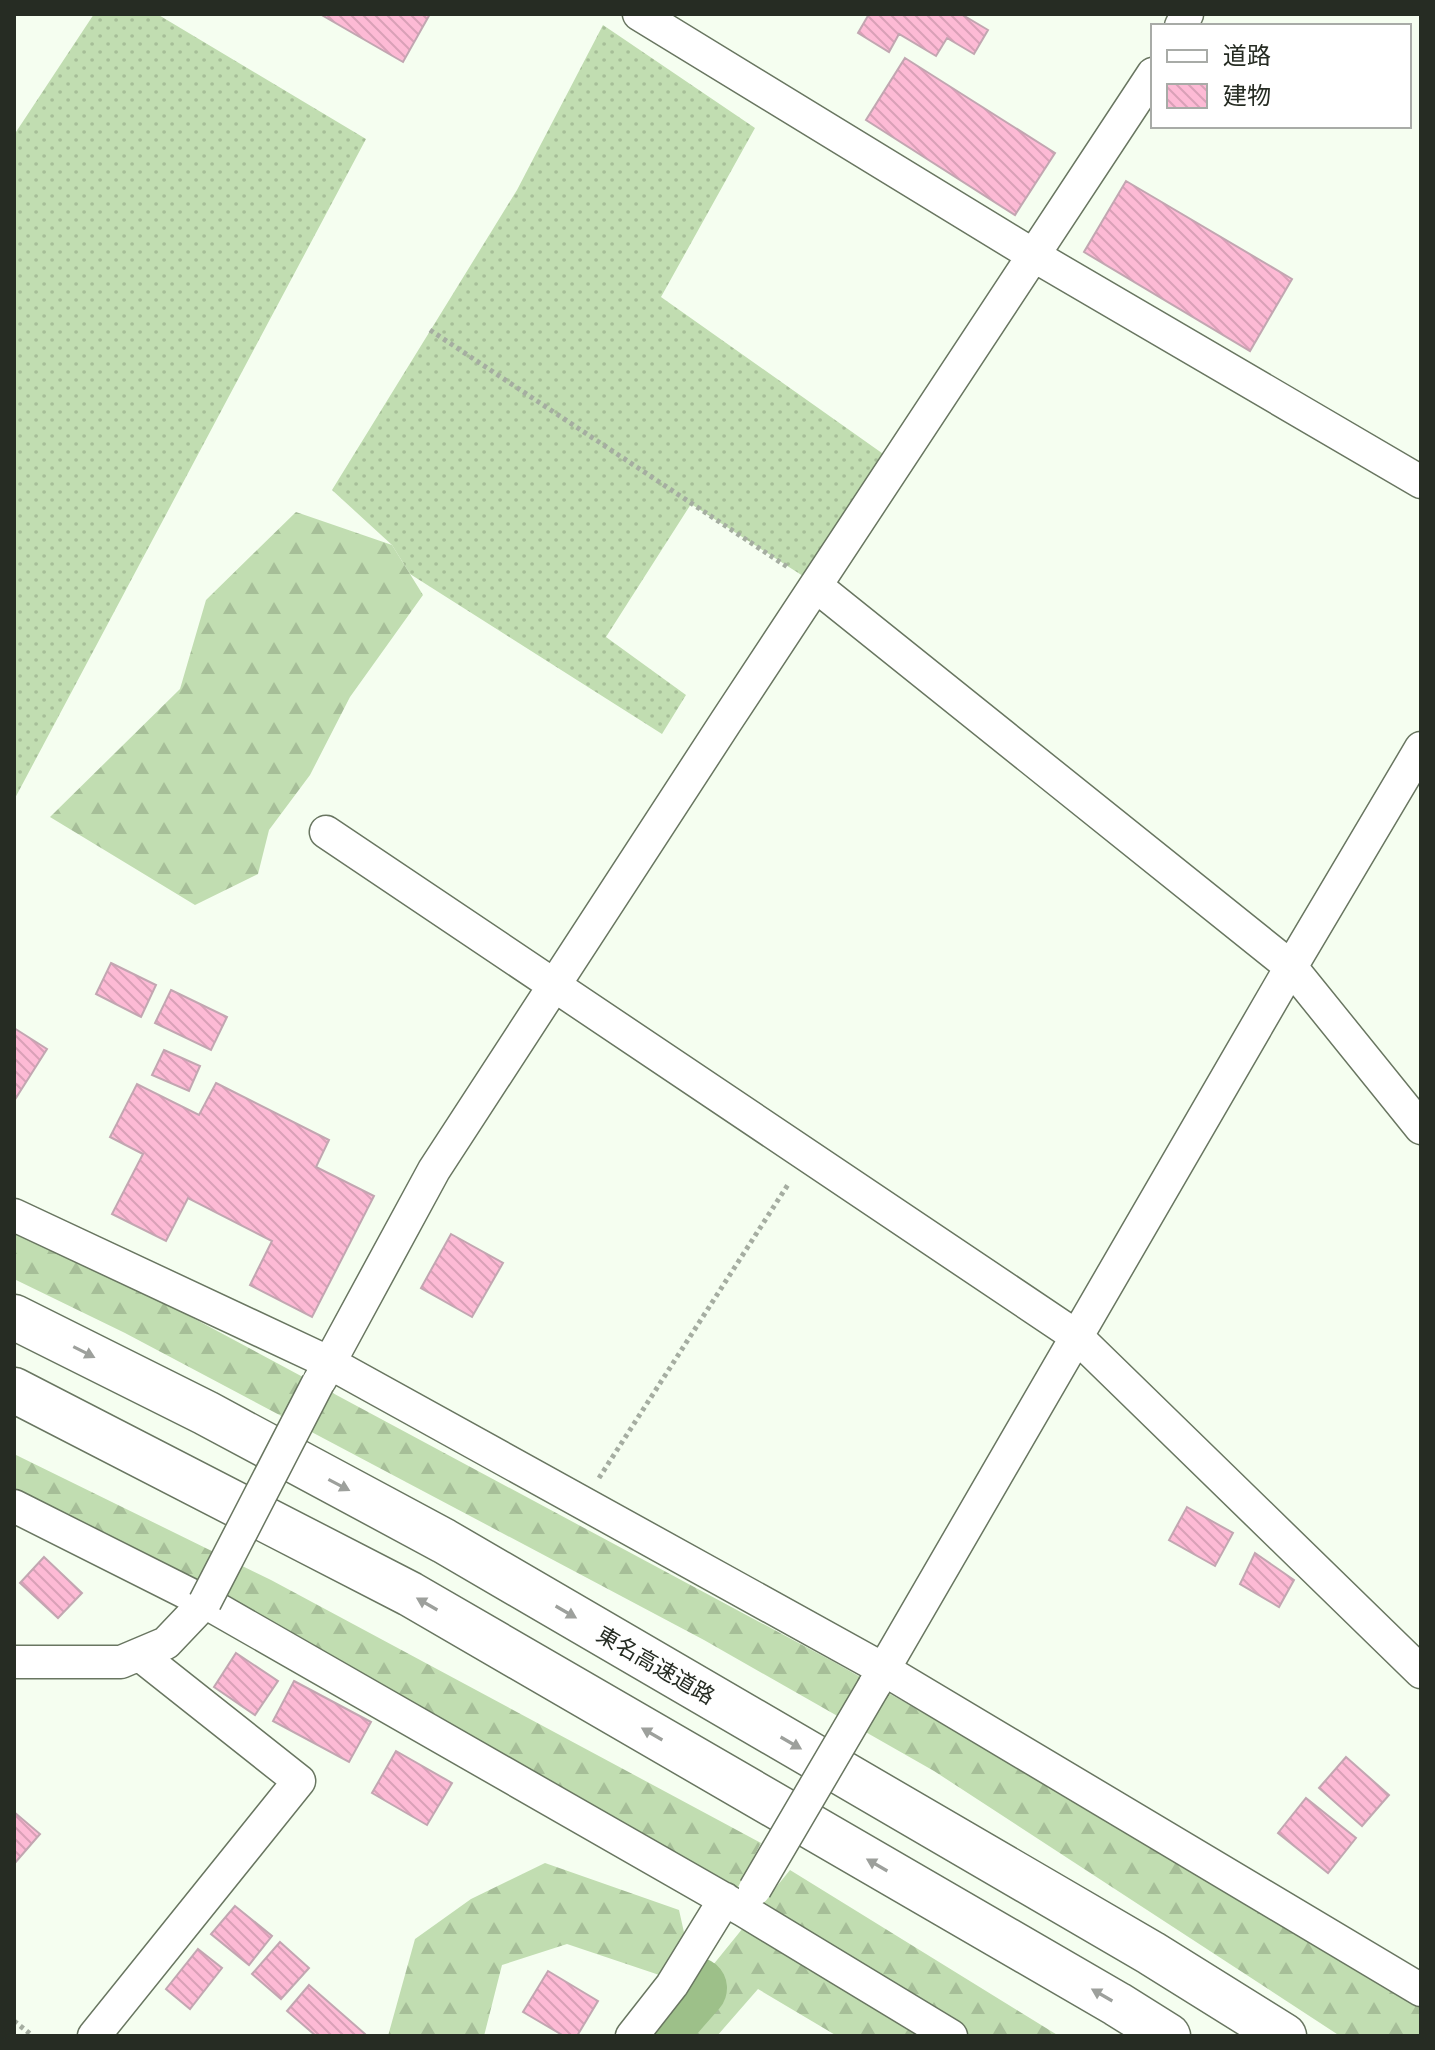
<svg xmlns="http://www.w3.org/2000/svg" width="1435" height="2050" font-family="Mulish,'Noto Sans JP',sans-serif">
  <style>
    .grass { fill: url(#grass-dots) }
    .forest { fill: url(#forest-firs) }
    .lines { fill: none; stroke-linecap: round; stroke-linejoin: round }
    .river { stroke: #9dc089; stroke-width: 62 }
    .building { fill: url(#building-back-hatch); stroke: #c2a6b1; stroke-width: 2 }
    .street-casing { stroke: #697661; stroke-width: 35 }
    .highway-casing { stroke: #697661; stroke-width: 47 }
    .path { stroke: #a5ada1; stroke-width: 5; stroke-dasharray: 4 4; stroke-linecap: butt }
    .street { stroke: #fff; stroke-width: 32 }
    .highway { stroke: #fff; stroke-width: 44 }
    .street-bridge-casing { stroke: #697661; stroke-width: 35; stroke-linecap: butt }
    .street-bridge { stroke: #fff; stroke-width: 32 }
    .oneway { fill: #9da09c }
    .labels { text-anchor: middle; stroke-width: 8; stroke-linejoin: round; paint-order: stroke }
    .street-label { font-size: 22px; fill: #262c23; stroke: #fff }
  </style>
  <defs>
    <pattern id="grass-dots" width="8" height="8" patternUnits="userSpaceOnUse" patternTransform="scale(2)"><rect width="8" height="8" fill="#c1ddb1"/><path d="M2 2h.1M6 6h.1" fill="none" stroke="#a6be98" stroke-width="1.8" stroke-linecap="round"/></pattern>
    <pattern id="forest-firs" width="22" height="20" patternUnits="userSpaceOnUse" patternTransform="scale(2)"><rect width="22" height="20" fill="#c1ddb1"/><path d="M5 1l3.5 6h-7zM16 11l3.5 6h-7z" fill="#a6be98"/></pattern>
    <pattern id="building-back-hatch" width="6" height="6" patternUnits="userSpaceOnUse" patternTransform="scale(2)"><rect width="6" height="6" fill="#fdbad5"/><path d="M-1 5l2 2M0 0l6 6M5-1l2 2" fill="none" stroke="#d9a0b7"/></pattern>
  </defs>
  <rect width="100%" height="100%" fill="#f5fef0"/>
  <!-- grass -->
  <path class="grass" d="M94,14H157L366,139L14,800V135Z
    M603,25L755,128L661,297L896,463L803,576L691,504L606,637L686,695L662,734L410,574L392,545L332,490L517,190Z"/>
  <!-- forest -->
  <path class="forest" d="M296,512L392,545L423,595L350,697L310,775L269,830L258,874L195,905L50,817L180,689L206,600Z
    M14,1222L834,1662L1421,1996V2036H1340L934,1771L704,1640L125,1333L14,1279Z
    M14,1454L271,1580L761,1843L737,1889L14,1509Z
    M545,1863L679,1910L696,1986L790,1870L1059,2036H837L758,1989L717,2036H656L695,1987L567,1944L502,1965L484,2036H388L415,1939L471,1899Z"/>
  <g class="lines">
    <!-- river -->
    <path class="river" d="M654,2036L696,1988"/>
  </g>
  <!-- building -->
  <path class="building" d="M320,14H430L403,62Z
    M869,14H961L988,30L974,54L947,38L936,56L899,34L889,52L858,33Z
    M905,58L1055,153L1015,215L866,120Z
    M1126,181L1292,279L1250,351L1084,252Z
    M111,963L156,985L141,1017L96,994Z
    M171,990L227,1017L211,1050L155,1023Z
    M14,1028L47,1049L14,1101Z
    M164,1050L200,1066L189,1091L152,1075Z
    M216,1083L329,1140L316,1167L374,1196L312,1317L250,1285L272,1241L188,1198L166,1241L112,1214L143,1154L110,1137L137,1084L199,1115Z
    M451,1234L503,1263L472,1317L421,1288Z
    M1187,1507L1233,1533L1215,1566L1169,1540Z
    M1255,1553L1294,1580L1279,1607L1240,1584Z
    M44,1557L82,1593L58,1618L20,1583Z
    M236,1653L278,1681L255,1715L214,1687Z
    M294,1681L371,1722L349,1762L273,1721Z
    M396,1751L452,1783L427,1825L372,1793Z
    M1346,1757L1389,1795L1362,1826L1319,1788Z
    M1306,1798L1356,1838L1328,1873L1278,1833Z
    M14,1812L40,1834L14,1864Z
    M235,1906L272,1936L249,1965L211,1934Z
    M280,1942L309,1968L281,1999L252,1974Z
    M198,1949L222,1968L190,2009L166,1989Z
    M548,1971L598,2001L577,2036H564L523,2012Z
    M309,1985L365,2034L364,2036H316L287,2011Z"/>
  <g class="lines">
    <!-- street casing -->
    <g class="street-casing">
      <path id="street" d="M639,14L1033,255L1421,482
        M1181,26L1187,14
        M816,586L1291,967L1421,1128
        M326,832L1076,1336L1421,1672
        M14,1215L330,1363L883,1669L1421,1990
        M320,1380L434,1170L725,723L1153,74
        M14,1506L205,1602L743,1910L951,2036
        M14,1662H121L166,1643L205,1602
        M874,1686L1291,967L1421,748
        M94,2036L299,1781L140,1655
        M632,2036L672,1985L725,1899"/>
    </g>
    <!-- highway casing -->
    <g class="highway-casing">
      <path id="highway" d="M14,1317L206,1413L444,1541L1151,1953L1284,2036
        M14,1390L410,1594L1117,2004L1168,2036"/>
    </g>
    <!-- path -->
    <path class="path" d="M430,330L789,568
      M599,1478L789,1183
      M14,2021L33,2036"/>
    <!-- street -->
    <use href="#street" class="street"/>
    <!-- highway -->
    <use href="#highway" class="highway"/>
    <!-- street-bridge casing -->
    <g class="street-bridge-casing">
      <path id="street-bridge" d="M205,1602L318,1383
        M755,1889L874,1686"/>
    </g>
    <!-- street-bridge -->
    <use href="#street-bridge" class="street-bridge"/>
  </g>
  <!-- one-way arrows -->
  <defs><path id="oneway-solid" d="M-6-.8H1V-3.2L6.5 0L1 3.2V.8H-6Z" transform="scale(2)"/></defs>
  <g class="oneway">
    <use href="#oneway-solid" transform="translate(84 1352) rotate(27)"/>
    <use href="#oneway-solid" transform="translate(339 1485) rotate(28)"/>
    <use href="#oneway-solid" transform="translate(427 1604) rotate(-150)"/>
    <use href="#oneway-solid" transform="translate(566 1612) rotate(30)"/>
    <use href="#oneway-solid" transform="translate(652 1734) rotate(-150)"/>
    <use href="#oneway-solid" transform="translate(791 1743) rotate(30)"/>
    <use href="#oneway-solid" transform="translate(877 1865) rotate(-150)"/>
    <use href="#oneway-solid" transform="translate(1102 1995) rotate(-150)"/>
  </g>
  <g class="labels">
    <!-- street labels -->
    <g class="street-label">
      <text transform="translate(656 1665) rotate(30)" y="8">東名高速道路</text>
    </g>
  </g>
  <!-- border -->
  <rect width="1435" height="2050" fill="none" stroke="#262c23" stroke-width="32"/>
  <!-- legend -->
  <rect x="1151" y="24" width="260" height="104" fill="#ffffff" stroke="#a8aba7" stroke-width="2"/>
  <rect x="1167" y="50" width="40" height="12" fill="#ffffff" stroke="#a8aba7" stroke-width="2"/>
  <text x="1223" y="64" font-size="24" fill="#262c23">道路</text>
  <rect x="1167" y="84" width="40" height="24" fill="url(#building-back-hatch)" stroke="#a8aba7" stroke-width="2"/>
  <text x="1223" y="104" font-size="24" fill="#262c23">建物</text>
</svg>
